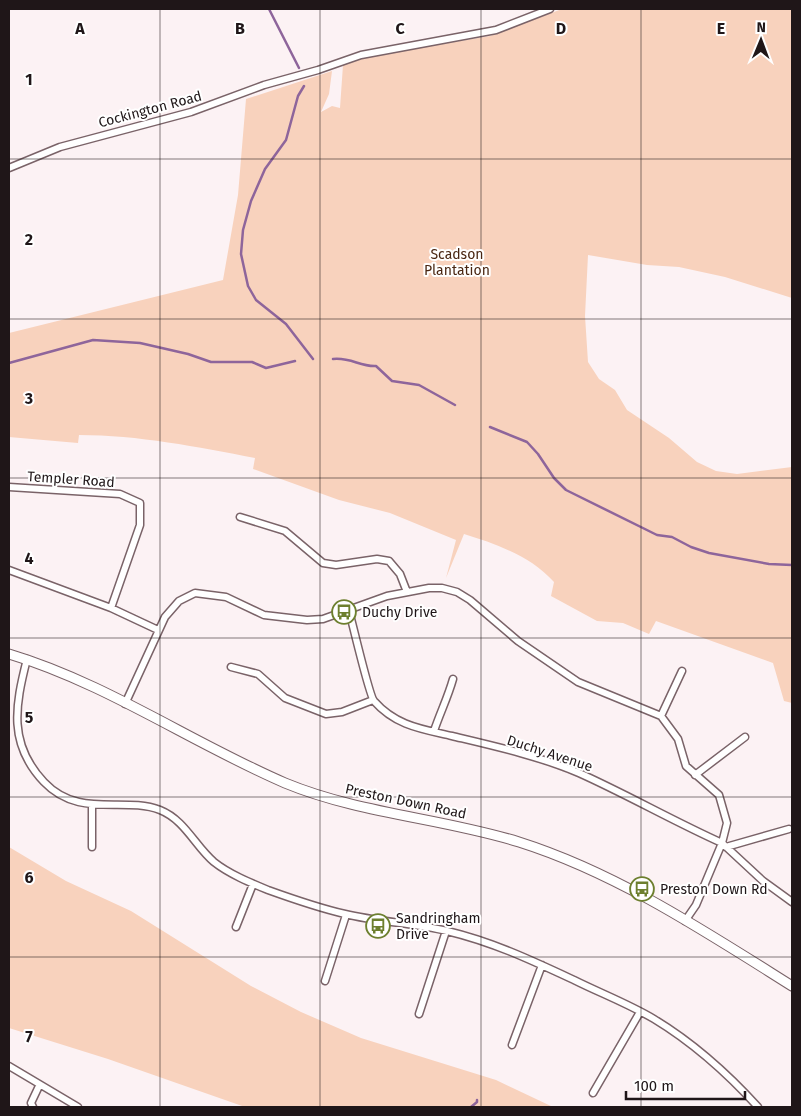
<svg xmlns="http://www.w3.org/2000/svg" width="801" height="1116" font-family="'Fira Sans',sans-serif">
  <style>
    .green { fill: #f8d2bd }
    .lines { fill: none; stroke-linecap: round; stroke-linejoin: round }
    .stream { stroke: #8e659b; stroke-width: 2.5 }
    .street-casing { stroke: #7a6368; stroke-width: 9 }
    .secondary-casing { stroke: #7a6368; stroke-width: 11 }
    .street { stroke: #fff; stroke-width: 6 }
    .secondary { stroke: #fff; stroke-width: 9 }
    .grid { fill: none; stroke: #1f1618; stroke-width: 1; stroke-opacity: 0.55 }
    .labels { text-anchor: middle; stroke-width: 4; stroke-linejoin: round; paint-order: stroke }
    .street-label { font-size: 14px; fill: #1f1618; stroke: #fff }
    .park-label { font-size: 14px; fill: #492612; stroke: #fff }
    .poi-label { font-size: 14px; fill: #1f1618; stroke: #fff; text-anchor: start }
    .grid-label { font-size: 16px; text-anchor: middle; font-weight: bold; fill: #1f1618; stroke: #fff; stroke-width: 4; stroke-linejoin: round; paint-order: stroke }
  </style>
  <rect width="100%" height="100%" fill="#fcf2f4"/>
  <!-- green -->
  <path class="green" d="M562,9H792V298L725,277L679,267L647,265L588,255L585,316L588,362L599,379L615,390L627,410L669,438L697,462L716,471L737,474L792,467V703L784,701L773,663L656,621L649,634L623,623L597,621L551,596L554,582C531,556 496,544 464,534L446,578L456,540L390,513L339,500L253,469L255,458C198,447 138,435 79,435L78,443L9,437V333L223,280L238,195L246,99L332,71L329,94L321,112L332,106L340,108L343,65L371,56L490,36Z
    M9,847L66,881L131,911L251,986L301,1012L361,1038L496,1080L553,1107H245L108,1059L9,1028Z"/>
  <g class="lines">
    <!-- stream -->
    <path class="stream" d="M269,9L299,68
      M304,86L298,96L286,140L265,169L251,201L243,230L241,254L248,286L256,300L286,324L313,359
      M333,359C351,357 360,367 376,366L392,381L419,385L455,405
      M9,363L93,340L140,343L188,354L211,362H252L266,368L295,361
      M490,427L527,442L538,454L554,478L566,490L657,535L672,537L691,547L709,553L769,564L792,565
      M471,1107L477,1102V1100"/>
    <!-- street casing -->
    <g class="street-casing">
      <path id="street" d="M9,168L60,147L191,112L264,85L318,70L361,55L496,30L550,9
        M9,487L120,494L140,503V525L111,608
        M240,517L285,531L323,563L336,565L377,559L389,561L400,574L407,592
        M9,570L111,608L158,630
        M349,611C353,625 369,695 374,701C396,726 422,729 452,736C494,746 539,756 579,773C628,795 673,821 722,843L696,905L685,921
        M27,659C15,706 8,744 44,782C79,819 123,796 160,810C185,820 195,846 214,862C229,874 251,883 268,890C293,899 319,908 345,914C378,922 413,923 447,931C493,942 531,960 574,980C600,993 629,1004 654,1019C692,1042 728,1074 758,1107
        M231,667L258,674L285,698L326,714L342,712L373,700
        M125,704L165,617L179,601L195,593L226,597L264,615L307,620L323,619L387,596L429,588H442L457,592L470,600L518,641L578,682L661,716L678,739L686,766L719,795L727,823L722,843L763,881L792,902
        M661,716L682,671
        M434,731C440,713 448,697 453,679
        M695,775L745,737
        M92,805V847
        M726,847L789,829
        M236,927L253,884
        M325,981L346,915
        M419,1014L446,931
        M512,1045L542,965
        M9,1066L78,1107
        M593,1093L640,1012
        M33,1107L31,1103L39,1086"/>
    </g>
    <!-- secondary casing -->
    <g class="secondary-casing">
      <path id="secondary" d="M9,654C106,683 192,743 285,783C360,814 442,818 519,842C617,873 706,932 792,986"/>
    </g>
    <!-- street -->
    <use href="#street" class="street"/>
    <!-- secondary -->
    <use href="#secondary" class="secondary"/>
  </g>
  <!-- grid -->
  <path class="grid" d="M160,9V1107M320,9V1107M481,9V1107M641,9V1107M9,159H792M9,319H792M9,478H792M9,638H792M9,797H792M9,957H792"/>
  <!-- icons -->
  <defs>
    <g id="bus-ring" transform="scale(1.25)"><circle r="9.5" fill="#fff" stroke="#6d7f2e" stroke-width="1.5"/><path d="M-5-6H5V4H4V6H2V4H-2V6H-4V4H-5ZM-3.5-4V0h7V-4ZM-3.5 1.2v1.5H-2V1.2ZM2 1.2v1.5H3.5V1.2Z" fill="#6d7f2e"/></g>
  </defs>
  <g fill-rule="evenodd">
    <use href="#bus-ring" x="344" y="612"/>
    <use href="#bus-ring" x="642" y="889"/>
    <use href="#bus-ring" x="378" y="926"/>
  </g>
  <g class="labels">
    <!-- street labels -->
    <g class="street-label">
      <text transform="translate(150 109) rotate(-15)" y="5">Cockington Road</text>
      <text transform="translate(71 479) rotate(4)" y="5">Templer Road</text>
      <text transform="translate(550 753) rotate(18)" y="5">Duchy Avenue</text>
      <text transform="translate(406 801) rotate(12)" y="5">Preston Down Road</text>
    </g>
    <!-- park labels -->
    <g class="park-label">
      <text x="457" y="259">Scadson<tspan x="457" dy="16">Plantation</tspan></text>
    </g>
    <!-- poi labels -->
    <g class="poi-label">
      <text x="362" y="617">Duchy Drive</text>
      <text x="660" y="894">Preston Down Rd</text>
      <text x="396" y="923">Sandringham<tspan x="396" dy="16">Drive</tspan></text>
    </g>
  </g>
  <g class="grid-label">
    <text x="80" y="34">A</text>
    <text x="240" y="34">B</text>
    <text x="400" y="34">C</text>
    <text x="561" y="34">D</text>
    <text x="721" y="34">E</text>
    <text x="29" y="85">1</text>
    <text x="29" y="245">2</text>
    <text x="29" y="404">3</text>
    <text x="29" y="564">4</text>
    <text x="29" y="723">5</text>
    <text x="29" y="883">6</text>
    <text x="29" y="1042">7</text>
  </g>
  <!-- border -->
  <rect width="801" height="1116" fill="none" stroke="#1f1618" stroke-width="20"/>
  <!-- north arrow -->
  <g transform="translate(761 40) rotate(1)" stroke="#ffffff" stroke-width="4" paint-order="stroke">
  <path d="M0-4L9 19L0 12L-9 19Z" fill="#1f1618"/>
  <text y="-8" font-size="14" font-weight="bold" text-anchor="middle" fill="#1f1618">N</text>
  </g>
  <!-- scale -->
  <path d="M626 1091v8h119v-8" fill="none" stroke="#1f1618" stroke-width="2.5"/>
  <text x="634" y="1091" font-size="15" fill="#1f1618" stroke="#ffffff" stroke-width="4" paint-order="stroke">100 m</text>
</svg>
